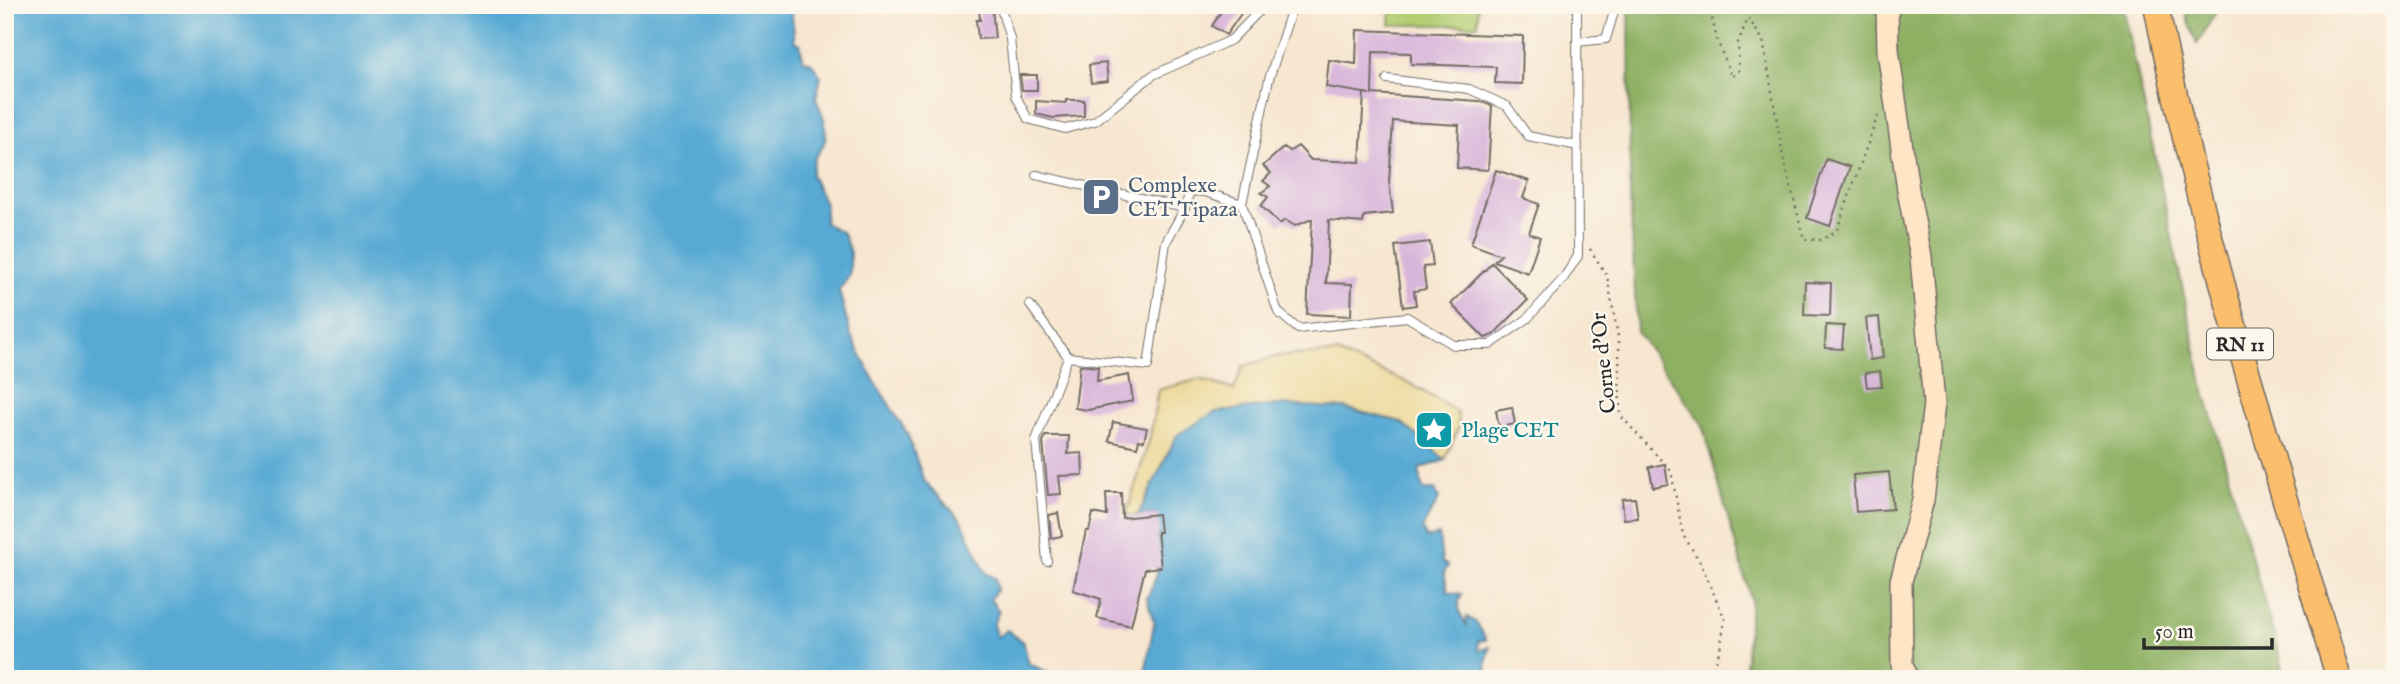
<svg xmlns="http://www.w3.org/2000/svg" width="2400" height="684" font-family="'IM FELL English',serif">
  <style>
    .green { fill: #b3cd72; stroke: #6f7c4e; stroke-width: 2 }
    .forest { fill: #8eb064; stroke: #5c6e48; stroke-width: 2 }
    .sand { fill: #eeda9e; stroke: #8c8264; stroke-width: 2 }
    .water { fill: #59aad4; stroke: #426a80; stroke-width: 2 }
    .building { fill: #d8b5da }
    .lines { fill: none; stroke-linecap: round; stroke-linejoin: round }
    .lane-casing { stroke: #726c65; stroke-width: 10 }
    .secondary-casing { stroke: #726c65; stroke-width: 24 }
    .primary-casing { stroke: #726c65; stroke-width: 27 }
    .path { stroke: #726c65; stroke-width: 2.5; stroke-dasharray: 2 5; stroke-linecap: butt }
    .lane { stroke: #fff; stroke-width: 8 }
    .secondary { stroke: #fde5c5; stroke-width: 21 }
    .primary { stroke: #fabe6d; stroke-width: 24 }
    .labels { text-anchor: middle; stroke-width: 5; stroke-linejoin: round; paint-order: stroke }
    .shield { fill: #fbf7ec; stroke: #696865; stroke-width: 2 }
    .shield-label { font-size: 19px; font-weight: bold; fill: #2b2b2b }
    .service-label { font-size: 21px; fill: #4e5e75; stroke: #fbf7ec; text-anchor: start }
    .street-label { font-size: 21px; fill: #2b2b2b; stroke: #fbf7ec }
    .culture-label { font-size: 21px; fill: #0d838f; stroke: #fbf7ec; text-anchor: start }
  </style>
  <rect width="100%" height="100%" fill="#fbf7ec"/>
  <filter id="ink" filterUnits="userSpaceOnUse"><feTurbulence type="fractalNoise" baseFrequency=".0143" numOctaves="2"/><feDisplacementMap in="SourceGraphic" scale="14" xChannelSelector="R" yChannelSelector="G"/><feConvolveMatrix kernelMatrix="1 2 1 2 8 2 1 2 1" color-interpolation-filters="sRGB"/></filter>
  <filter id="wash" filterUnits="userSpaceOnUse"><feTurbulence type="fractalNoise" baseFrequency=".00686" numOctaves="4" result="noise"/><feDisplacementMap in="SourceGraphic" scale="28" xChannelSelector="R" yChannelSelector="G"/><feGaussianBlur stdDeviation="1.57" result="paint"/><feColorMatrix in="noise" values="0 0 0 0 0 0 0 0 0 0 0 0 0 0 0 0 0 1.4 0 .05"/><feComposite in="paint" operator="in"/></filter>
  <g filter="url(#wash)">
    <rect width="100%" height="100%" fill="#f7e6d0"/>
    <!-- green -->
    <path class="green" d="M1391,5H1478V25H1390Z"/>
    <!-- forest -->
    <path class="forest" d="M1629,5H2123L2202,381L2286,679H1744L1751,600L1702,424L1637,332L1630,195Z
      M2186,5H2220L2197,44L2187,18Z"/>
    <!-- sand -->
    <path class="sand" d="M1337,353L1411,384L1457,412L1459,426L1445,460L1401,422L1344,408L1279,405L1177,435L1138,515H1126L1150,438L1158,390L1200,379L1234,390L1243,366L1279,356Z"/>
    <!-- water -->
    <path class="water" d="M5,5H787L792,16L795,43H800L803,60L812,63L821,77L816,98L824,119L826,136L823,146L814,159L811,175L825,203V223L843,233L850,253V275L839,290L851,336L875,382L907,433L924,481L962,521L986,573L995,578L997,590L990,599L999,611L993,625L997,637L1007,630L1023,642L1029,664L1063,679H5Z
      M1279,405L1344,408L1401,422L1445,460L1419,469L1423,490H1435L1439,499L1422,528L1426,538L1439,535L1442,562L1448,566L1444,572L1448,592L1462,594C1455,607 1460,613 1466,625L1467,617L1477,623L1486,640L1478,641L1479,651L1490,647L1486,663L1488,679H1144L1154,623L1147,598L1157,575L1153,548L1159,535L1156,514L1138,515L1177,435L1215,412Z"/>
    <g id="blocks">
      <!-- building -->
      <path class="building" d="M1225,5H1247L1226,35L1212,26Z
        M992,8L995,38L978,39L976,20H980L979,10Z
        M1357,30L1523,36L1522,84L1495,83L1496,67L1411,64V53L1373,52L1372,94L1479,101L1492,106L1488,170L1457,168L1459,125L1393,121L1389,182L1393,213L1364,216L1363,223L1329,220L1326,283L1352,284L1351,316L1307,314L1312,219L1295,226L1285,220L1280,224L1261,206L1268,197L1261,193L1270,186L1263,181L1271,173L1263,166L1284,147L1290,151L1298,146L1311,160L1360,162L1364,93L1370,94L1326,87L1329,60L1356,64Z
        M1106,63L1108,81L1091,83L1089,65Z
        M1020,75H1037V90H1022Z
        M1066,100H1084V116L1053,118L1036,114V101L1066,103Z
        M1826,159L1850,167L1830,226L1807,218Z
        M1496,170L1529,181L1523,198L1539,204L1529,233L1540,237L1528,273L1494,261L1501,255L1471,244Z
        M1430,242L1433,266L1423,267L1426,289L1414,291L1416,305L1403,307L1395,246Z
        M1492,263L1528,300L1493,335L1485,338L1451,304Z
        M1805,282L1831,283L1830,316L1804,315Z
        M1879,317L1883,358L1870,360L1866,318Z
        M1826,325L1844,326L1842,349L1825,348Z
        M1080,365L1098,367L1097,381L1129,375L1133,401L1088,410L1075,408Z
        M1880,371L1882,386L1867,387L1865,373Z
        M1512,407L1515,424L1499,427L1496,410Z
        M1113,422L1147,428L1144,441L1139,440L1137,447L1109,441Z
        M1045,436H1069L1068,454L1082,453L1083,475L1059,476L1061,494L1048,495L1043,442Z
        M1665,464L1668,484L1653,487L1649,467Z
        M1889,472L1893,509L1856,512L1853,475Z
        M1106,493H1121L1122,518L1158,514L1160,532H1157L1161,567L1145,569L1131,626L1097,618L1101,599L1073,590L1086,531H1089L1093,513L1107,516Z
        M1635,498L1638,518L1624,519L1622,499Z
        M1058,513L1062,536L1051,538L1049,515Z"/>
    </g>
  </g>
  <g filter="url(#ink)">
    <use href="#blocks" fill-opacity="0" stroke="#726c65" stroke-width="2"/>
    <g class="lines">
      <!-- lane casing -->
      <g class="lane-casing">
        <path id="lane" d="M1000,5L1010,39L1016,96L1028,119L1065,129L1095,121L1153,75L1231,40L1265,5
          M1577,42L1606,39L1616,5
          M1387,79L1469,89L1507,106L1528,136L1578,146
          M1036,175L1185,208L1190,191L1205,192L1242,204L1278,312L1298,329L1407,317L1454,345H1490L1527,319L1563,279L1578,256L1577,5
          M1242,204L1269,79L1293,5
          M1030,305L1068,357L1148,366L1166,242L1185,208
          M1047,561L1036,440L1068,357"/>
      </g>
      <!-- secondary casing -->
      <g class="secondary-casing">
        <path id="secondary" d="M1887,5L1888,50L1908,190L1921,257L1934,403L1923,500L1901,581L1902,665L1908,679"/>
      </g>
      <!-- primary casing -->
      <g class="primary-casing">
        <path id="primary" d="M2156,5C2201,234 2272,456 2339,679"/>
      </g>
      <!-- path -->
      <path class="path" d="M1709,5L1717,40L1732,77L1739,70L1738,43L1748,18L1763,40L1783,156L1804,239L1822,240L1837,230L1878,115
        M1590,249L1607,276L1619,342L1620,415L1671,471L1683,535L1699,560L1725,619L1720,649L1710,679"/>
      <!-- lane -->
      <use href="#lane" class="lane"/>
      <!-- secondary -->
      <use href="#secondary" class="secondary"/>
      <!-- primary -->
      <use href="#primary" class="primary"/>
    </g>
  </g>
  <!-- icons -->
  <defs>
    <g id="parking-square" transform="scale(2.0125)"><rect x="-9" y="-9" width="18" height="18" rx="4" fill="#5c6f8a" stroke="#fbf7ec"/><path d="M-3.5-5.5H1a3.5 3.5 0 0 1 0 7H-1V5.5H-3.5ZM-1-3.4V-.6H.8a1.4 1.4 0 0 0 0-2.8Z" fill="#fff"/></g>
    <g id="sight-square" transform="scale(2.0125)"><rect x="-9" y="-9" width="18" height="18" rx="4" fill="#0f9aa8" stroke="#fbf7ec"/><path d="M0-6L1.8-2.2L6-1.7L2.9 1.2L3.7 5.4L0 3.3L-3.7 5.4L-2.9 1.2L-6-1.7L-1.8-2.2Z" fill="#fff"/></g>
  </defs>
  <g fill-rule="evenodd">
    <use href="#parking-square" x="1101" y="197"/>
    <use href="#sight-square" x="1434" y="430"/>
  </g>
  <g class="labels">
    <!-- shield labels -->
    <rect class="shield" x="2207" y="328.5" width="66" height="31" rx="5"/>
    <g class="shield-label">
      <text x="2240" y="351">RN 11</text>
    </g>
    <!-- service labels -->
    <g class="service-label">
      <text x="1128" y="192">Complexe<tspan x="1128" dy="24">CET Tipaza</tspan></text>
    </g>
    <!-- street labels -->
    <g class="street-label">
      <text transform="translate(1603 363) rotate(-96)" y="7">Corne d'Or</text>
    </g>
    <!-- culture labels -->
    <g class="culture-label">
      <text x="1461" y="437">Plage CET</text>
    </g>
  </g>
  <!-- margin -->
  <rect width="2400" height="684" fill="none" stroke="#fbf7ec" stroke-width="28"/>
  <!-- scale -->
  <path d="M2144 638v10h128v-10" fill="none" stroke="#2b2b2b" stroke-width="3.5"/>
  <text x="2155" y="638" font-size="21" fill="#2b2b2b" stroke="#fbf7ec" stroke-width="5" paint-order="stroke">50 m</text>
</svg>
